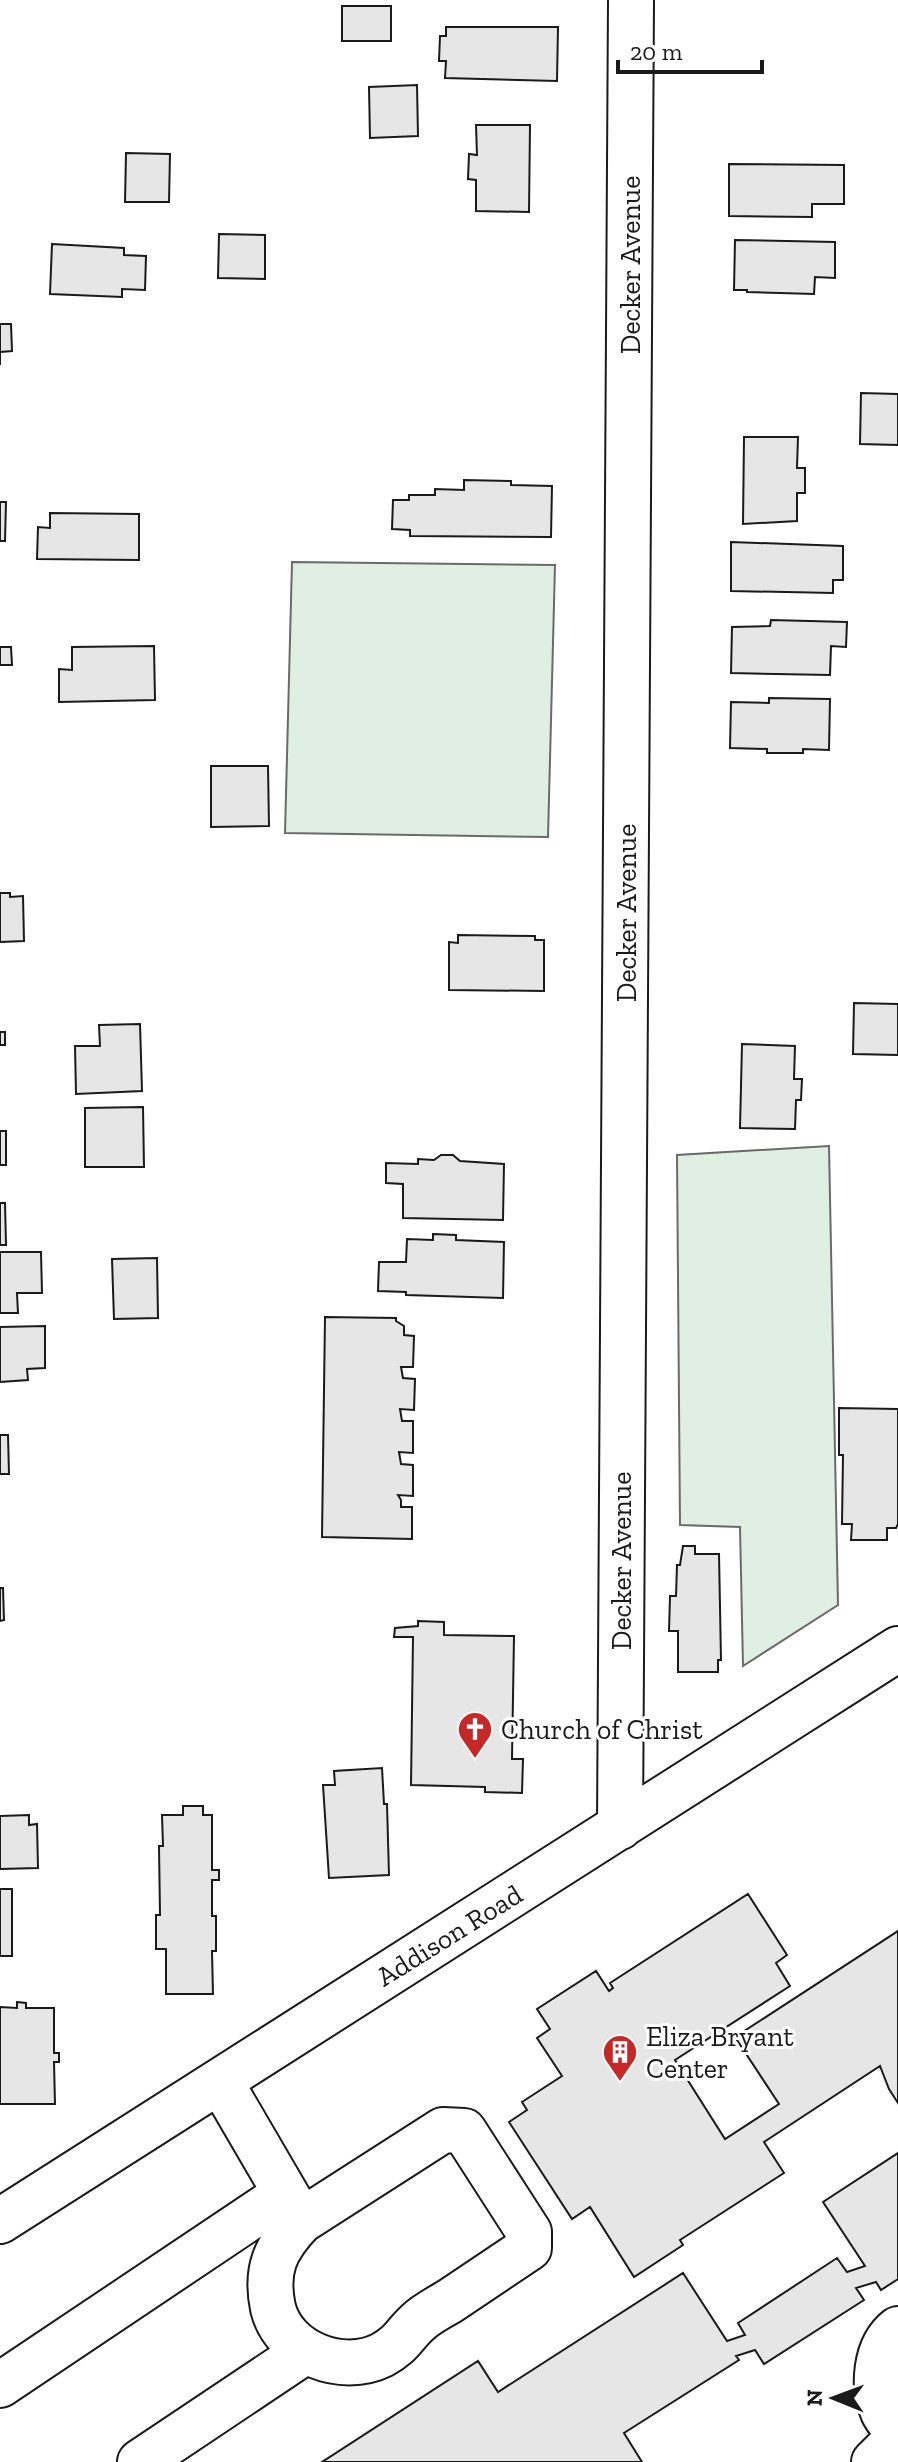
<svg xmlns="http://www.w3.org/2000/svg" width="898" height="2462" font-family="'Zilla Slab',serif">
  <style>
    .green { fill: #e0efe3; stroke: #6a6a6a; stroke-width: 2 }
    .building { fill: #e6e6e6; stroke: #1a1a1a; stroke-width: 2 }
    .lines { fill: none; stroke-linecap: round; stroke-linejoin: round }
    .minor-casing { stroke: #1a1a1a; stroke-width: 48 }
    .minor { stroke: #fff; stroke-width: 44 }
    .labels { text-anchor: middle; stroke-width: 6; stroke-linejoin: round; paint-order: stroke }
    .street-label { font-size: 28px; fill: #1a1a1a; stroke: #fff }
    .poi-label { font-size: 28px; fill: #1a1a1a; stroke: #fff; text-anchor: start }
  </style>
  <rect width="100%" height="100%" fill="#fff"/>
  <!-- green -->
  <path class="green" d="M292,562L555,565L548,837L285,833Z
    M829,1146L838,1605L743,1666L740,1527L680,1525L677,1155Z"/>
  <!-- building -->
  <path class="building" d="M342,6H391V41H342Z
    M446,27H558L557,81L445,78L446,61H439L440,36H446Z
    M417,85L418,136L370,138L369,87Z
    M476,125H530L529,212L476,211V180L468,179L469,154L477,155Z
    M126,153L170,154L169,202H125Z
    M729,164L844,165V204H812V217L729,216Z
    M219,234L265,235V279L218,278Z
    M735,240L835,242V278L815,277L814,294L747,292V290H734Z
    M52,244L124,248V255L146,256L145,290L122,289V297L50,294Z
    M0,324H11L12,351L0,352V365Z
    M861,393L898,394V445L860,444Z
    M744,437H798L797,468H805V493H797V521L743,524Z
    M464,480L511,481V485L552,486L551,537L410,536V530L392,529L393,500H409V495H435V489L464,490Z
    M0,502H6L5,541H0Z
    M50,513L139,514V560L37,559L38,527L50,528Z
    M731,542L843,546V580H833V593L731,591Z
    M771,620L847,622L846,647L831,646L830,675L731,673L732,627L770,626Z
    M154,646L155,700L59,702V669L72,670V647Z
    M0,647H11L12,665H0Z
    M769,698L830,699L829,750L803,749V753H767V749L730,748L731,702L769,703Z
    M211,766H268L269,826L211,827Z
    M0,893H10V897L23,896L24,941L0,942Z
    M458,935L535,936V940H544V991L449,990V942L458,943Z
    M854,1003L898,1004V1055L853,1054Z
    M140,1024L142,1091L76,1094L75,1046H100L99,1025Z
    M0,1032H5V1045H0Z
    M742,1044L795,1046L794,1079H802L801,1100H796L795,1129L740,1128Z
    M143,1107L144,1167H85V1108Z
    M0,1131H6V1165H0Z
    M441,1155H453L460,1161L504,1164L503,1220L403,1218V1184L386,1183V1163L418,1164V1159L434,1160Z
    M0,1203H5L6,1245H0Z
    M433,1234L456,1235V1240L504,1242L503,1298L406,1295V1292L378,1291L379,1262H406L407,1239L433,1240Z
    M0,1252H41L42,1293H17L18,1313H0Z
    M157,1258L158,1318L114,1319L112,1259Z
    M325,1317L396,1318V1321L404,1326V1335L414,1336L413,1367H401L403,1378L415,1379L414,1410L400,1409L402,1421H413V1453L399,1452L401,1464L413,1465V1496L398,1495L401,1500V1507H412V1539L322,1537Z
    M45,1326V1368L27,1369L28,1380L0,1382V1327Z
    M839,1408L898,1409V1524L896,1528H887V1540H851L852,1524H842L843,1455H839Z
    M0,1435H8L9,1474H0Z
    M683,1546H695V1554H719L721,1660H718V1672H678V1631H669L670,1596H676L677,1565H680Z
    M0,1588H3L4,1620L0,1621Z
    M418,1621L444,1622V1635L514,1636L512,1759H523L522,1793L485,1792V1787L411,1785L413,1637H394L395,1628L418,1626Z
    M382,1768L384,1804H387L389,1875L329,1878L323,1785H335L334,1771Z
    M183,1806H203V1815H212V1870H219V1880H212V1916H216V1951H212L213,1994H166V1949H156V1915H160L159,1846H163L162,1815H183Z
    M29,1815V1825L37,1824L38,1868L0,1869V1816Z
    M0,1889H12V1956H0Z
    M748,1894L787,1955L776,1963L790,1986L675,2060L725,2139L779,2104L735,2037L898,1931V2103L889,2089L880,2066L764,2142L784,2173L680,2240L683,2245L634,2277L590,2207L572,2219L509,2122L527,2110L522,2102L562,2076L537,2038L550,2029L537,2009L596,1971L609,1991L613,1988L610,1983Z
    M17,2002L26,2003V2008H54V2053H59V2062H54L55,2104H0V2007L17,2008Z
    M898,2153V2279L881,2290L876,2282L856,2288L864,2300L764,2364L755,2350L736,2356L739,2360L624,2433L642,2462H322L478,2361L498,2392L683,2273L727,2341L745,2335L738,2323L837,2258L847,2272L865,2266L823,2202Z"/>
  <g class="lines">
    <!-- minor casing -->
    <g class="minor-casing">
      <path id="minor" d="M620,1827L631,0
        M220,2081L300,2218
        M443,2130L464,2131L529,2232V2248C504,2265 478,2282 453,2299C441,2307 427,2313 417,2323C403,2336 402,2344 382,2355C342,2375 284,2353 273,2308C265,2270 275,2248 301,2221Z
        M0,2221L898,1649
        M898,2329C875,2347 872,2387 883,2412C886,2419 893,2426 898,2432
        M0,2385L285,2194
        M140,2462L306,2351
        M874,2462L898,2438"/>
    </g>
    <!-- minor -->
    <use href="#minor" class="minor"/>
  </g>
  <!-- icons -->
  <defs>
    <g id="church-pin" transform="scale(1.8)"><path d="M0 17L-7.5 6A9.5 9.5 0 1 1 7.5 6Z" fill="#c62828" stroke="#fff"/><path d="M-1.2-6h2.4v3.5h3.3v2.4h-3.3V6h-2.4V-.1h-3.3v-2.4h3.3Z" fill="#fff"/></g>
    <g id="building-pin" transform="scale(1.8)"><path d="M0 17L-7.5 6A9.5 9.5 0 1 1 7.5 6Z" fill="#c62828" stroke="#fff"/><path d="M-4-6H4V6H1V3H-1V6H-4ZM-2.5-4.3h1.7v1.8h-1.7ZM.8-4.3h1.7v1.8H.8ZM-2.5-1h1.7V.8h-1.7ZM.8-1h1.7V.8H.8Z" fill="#fff"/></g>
  </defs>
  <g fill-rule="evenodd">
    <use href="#church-pin" x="475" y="1729"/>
    <use href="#building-pin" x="620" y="2052"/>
  </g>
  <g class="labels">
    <!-- street labels -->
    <g class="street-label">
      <text transform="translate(630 265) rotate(-90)" y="10">Decker Avenue</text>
      <text transform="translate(626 913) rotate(-90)" y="10">Decker Avenue</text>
      <text transform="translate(621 1561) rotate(-90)" y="10">Decker Avenue</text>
      <text transform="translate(449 1935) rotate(-32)" y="10">Addison Road</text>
    </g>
    <!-- poi labels -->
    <g class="poi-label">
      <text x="501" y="1739">Church of Christ</text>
      <text x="646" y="2046">Eliza Bryant<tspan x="646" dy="32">Center</tspan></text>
    </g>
  </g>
  <!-- north arrow -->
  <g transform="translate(834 2398) rotate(271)" stroke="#ffffff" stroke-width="6" paint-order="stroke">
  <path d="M0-6L14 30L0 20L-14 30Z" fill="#1a1a1a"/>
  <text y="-12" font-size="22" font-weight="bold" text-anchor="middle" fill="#1a1a1a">N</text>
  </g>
  <!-- scale -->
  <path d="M618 60v12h144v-12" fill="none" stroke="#1a1a1a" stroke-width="4"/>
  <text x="630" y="60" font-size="24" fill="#1a1a1a" stroke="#ffffff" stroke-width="6" paint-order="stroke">20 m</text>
</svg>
